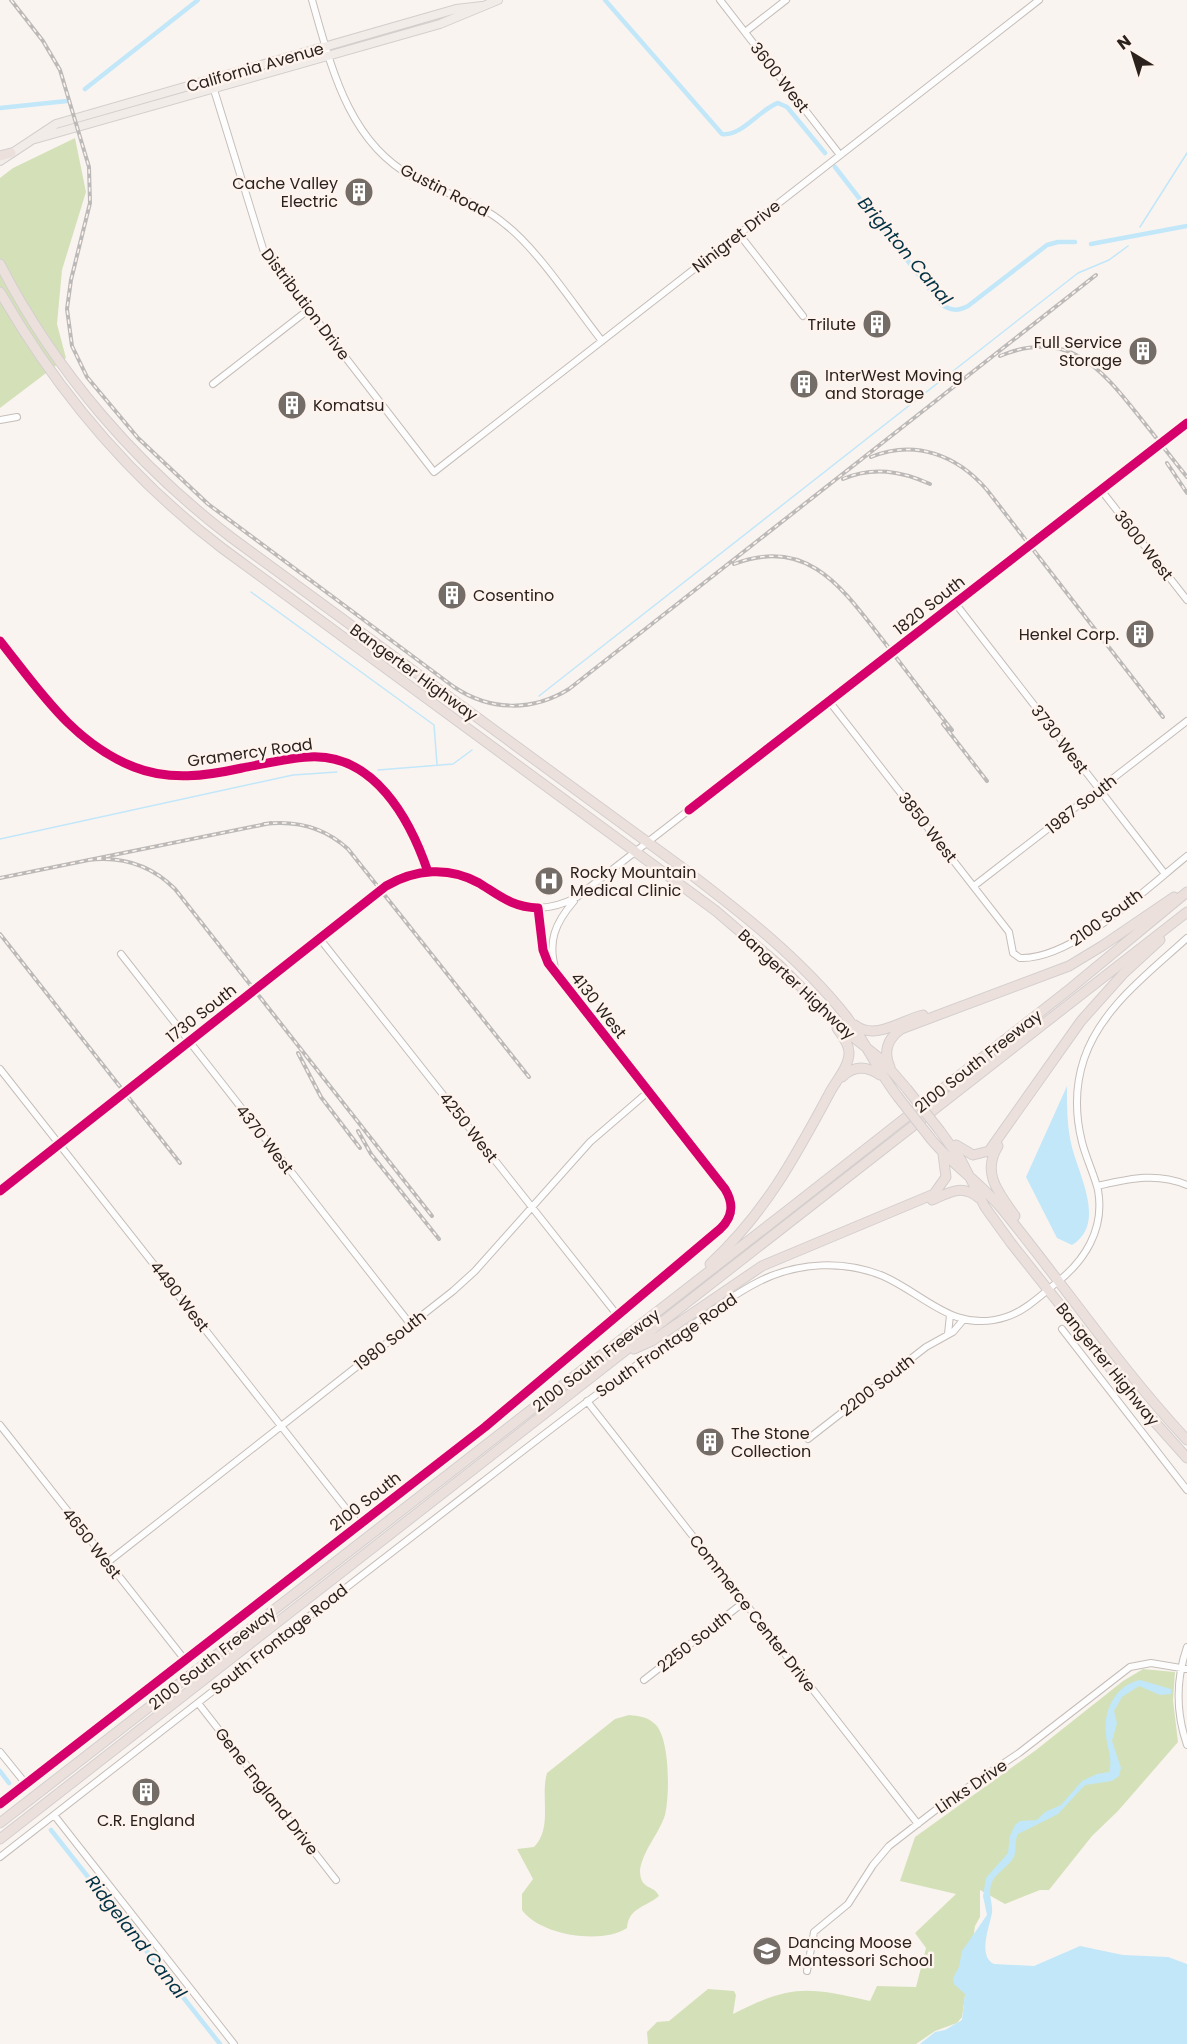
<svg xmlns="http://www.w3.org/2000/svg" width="1187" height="2044" font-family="Poppins,sans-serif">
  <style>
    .green { fill: #d4e1b8 }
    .water { fill: #c1e7f9 }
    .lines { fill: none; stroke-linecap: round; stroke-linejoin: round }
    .stream { stroke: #c1e7f9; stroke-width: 1.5 }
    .canal { stroke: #c1e7f9; stroke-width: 4.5 }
    .minor-casing { stroke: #c5beb9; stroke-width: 8 }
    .major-casing { stroke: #d3cfcd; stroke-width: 10 }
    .highway-casing { stroke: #d3cfcd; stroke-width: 11 }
    .minor { stroke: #fefdfd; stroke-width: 6 }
    .major { stroke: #f2ece9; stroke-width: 8 }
    .highway { stroke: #ece0dd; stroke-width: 9 }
    .rail-casing { stroke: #bcbab9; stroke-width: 4 }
    .rail { stroke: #fef3ed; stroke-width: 1.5; stroke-dasharray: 4.5; stroke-linecap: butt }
    .highway-bridge-casing { stroke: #d3cfcd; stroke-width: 11; stroke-linecap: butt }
    .highway-bridge { stroke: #ece0dd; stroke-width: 9 }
    .cycleway-casing { stroke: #fef3ed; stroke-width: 13 }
    .cycleway { stroke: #d6006c; stroke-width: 9 }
    .labels { text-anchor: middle; stroke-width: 5; stroke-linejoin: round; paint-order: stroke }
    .street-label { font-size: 16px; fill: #2c221d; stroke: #fef3ed }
    .poi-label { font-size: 16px; fill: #2c221d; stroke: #fef3ed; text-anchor: start }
    .water-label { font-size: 18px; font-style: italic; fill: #023345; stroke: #fef3ed }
  </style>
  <rect width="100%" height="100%" fill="#faf4f1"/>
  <!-- green -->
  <path class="green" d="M75,138L86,192L62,270L57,324L66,358L0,408V178L13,168Z
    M1143,1669L1175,1672L1173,1700L1178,1742L1118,1811L1092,1836L1049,1890H1040L1005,1904L980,1890V1917L975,1926L962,2017L957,2023L935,2031L916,2044H648L647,2032L657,2022L669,2021L708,1989L734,1991L736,1995L733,2014C792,1984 808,1987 870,2001L877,1986L916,1987L926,1948L915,1933L956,1894L900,1881L915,1837L1036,1750L1123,1681Z
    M629,1715C639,1716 648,1717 655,1724C670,1737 670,1796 665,1815C659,1834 643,1850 640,1870C640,1891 654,1884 659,1896C645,1908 629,1907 627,1928C602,1945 539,1935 522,1910V1894L533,1879L517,1849L534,1847C553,1828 540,1796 547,1773L615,1719Z"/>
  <!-- water -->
  <path class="water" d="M1067,1086C1067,1103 1067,1121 1070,1138C1075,1170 1109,1222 1072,1245L1057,1238L1026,1177Z
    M1140,1680L1171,1689V1694L1160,1695L1139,1686L1122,1697L1114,1711L1117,1723L1112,1741L1121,1768L1119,1776L1112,1781L1085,1785L1058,1814L1018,1834C1014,1841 1017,1849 1014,1857C1008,1868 994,1873 991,1885C988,1896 993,1902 992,1913C990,1925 977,1956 994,1964L1034,1966L1080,1946L1123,1955L1168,1957L1187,1964V2044H920L935,2032L945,2030L962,2020L965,1994L954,1984L953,1978L959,1967L962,1951L987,1915L983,1896L986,1878L1008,1853L1010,1836L1015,1825L1020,1821L1037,1820L1045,1812L1061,1805L1082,1781L1097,1774L1109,1772C1113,1759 1107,1748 1106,1735C1103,1711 1115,1685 1140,1680Z"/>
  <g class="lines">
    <!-- stream -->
    <path class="stream" d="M1140,227L1187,153
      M251,592L434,725L437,764
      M539,696L1078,273L1109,260L1128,246
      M378,770L453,764L472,750
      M0,839L293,775L337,772"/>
    <!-- canal -->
    <path class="canal" d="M605,0L722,134C741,137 760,109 778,103L787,107L825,153
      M85,89L198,0
      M0,108L67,101
      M835,167L942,305C952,311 958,311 968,306L1047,245L1058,242H1075
      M1091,244L1187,226
      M0,1771L9,1783
      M51,1830L220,2044"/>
    <!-- minor casing -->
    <g class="minor-casing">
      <path id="minor" d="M312,0C331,66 348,142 413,177C445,194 478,201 506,225C539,251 575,307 602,341
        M720,0L840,155
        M745,32L786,0
        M211,80L264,252L434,472L1039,0
        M739,234L803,316
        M213,384L308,310
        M0,420L17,417
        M1101,490L1187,600
        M955,603L1165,874
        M0,641C39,690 73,743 134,767C169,781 206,776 242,768C264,764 287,758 309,757C374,753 410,819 428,872
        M829,701L1009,932L1013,953L1020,958C1072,960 1147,888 1187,856
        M974,886L1187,721
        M320,939L618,1316
        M121,954L411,1325
        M556,971C547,942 555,923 574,901
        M0,1069L359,1525
        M1097,1186C1129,1179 1156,1172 1187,1185
        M0,1191L395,881C479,843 498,939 577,897L1187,423
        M1062,1329L1187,1490
        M948,1334L950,1315
        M587,1401L918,1824
        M0,1425L185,1660
        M808,1439L926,1347L953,1332L964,1319
        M108,1562L453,1291L475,1271L590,1142L648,1092
        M1187,1647C1176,1679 1176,1713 1187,1745
        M644,1680L744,1602
        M198,1703L336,1880
        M0,1752L26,1784
        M0,1804L485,1427L726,1223L732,1205L725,1189L548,963L543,950L538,908
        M54,1815L234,2044
        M0,1857C159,1732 320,1608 480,1484C542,1436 604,1387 669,1342C699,1321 728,1297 760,1281C798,1262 844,1260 883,1276C926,1295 954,1334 1006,1317C1025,1311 1040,1296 1055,1284C1085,1261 1105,1229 1098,1190C1094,1174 1086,1158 1082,1142C1075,1114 1075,1086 1084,1059C1101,1008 1149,973 1187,938
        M807,1971L814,1932L848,1904L873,1865L889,1846L946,1802L1019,1753L1130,1667L1151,1663L1187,1669"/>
    </g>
    <!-- major casing -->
    <g class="major-casing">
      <path id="major" d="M35,139L440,24L498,0
        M0,161L56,124L456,9L482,6"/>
    </g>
    <!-- highway casing -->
    <g class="highway-casing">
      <path id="highway" d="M0,156L11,153
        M0,264C55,371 137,466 232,538L680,866C738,910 800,958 846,1016C865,1041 877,1070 898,1097
        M0,292C57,391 131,479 222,548L716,911L779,965L844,1030L882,1060L907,1089
        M855,1025C875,1041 902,1020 923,1015
        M890,1067C883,1052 887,1039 901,1029L1069,966L1102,946L1174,897
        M842,1077C854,1065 867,1066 880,1075
        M940,1131L961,1160L985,1207L1011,1243L1137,1402L1187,1458
        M931,1139C952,1165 981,1183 1002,1209C1064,1285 1120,1368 1187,1440
        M956,1145L973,1155L989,1151L1081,1021L1123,974L1160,940
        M998,1146C981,1173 999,1193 1015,1216
        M932,1200C950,1192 962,1184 979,1198
        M710,1264C765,1213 794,1159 829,1094C835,1082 849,1067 849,1053C849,1043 842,1036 837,1028
        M634,1349L652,1341L762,1266L934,1194L946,1177L943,1154
        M0,1823L788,1210L1071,988L1187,892
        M0,1839L1187,912"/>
    </g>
    <!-- minor -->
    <use href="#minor" class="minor"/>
    <!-- major -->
    <use href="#major" class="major"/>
    <!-- highway -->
    <use href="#highway" class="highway"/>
    <!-- rail casing -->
    <g class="rail-casing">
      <path id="rail" d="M11,0L43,41L60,70L89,167L90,203L71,280L67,309L72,346L87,377L138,438L208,504L454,687C490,711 532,712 569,689L1096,275
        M1000,356C1067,328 1100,367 1138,415C1155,436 1171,457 1187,477
        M871,457C915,439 957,455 987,490L1163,717
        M1167,463L1187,493
        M843,479C873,466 901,471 930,484
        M734,564C808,536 842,588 882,639C905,669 928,700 952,730
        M943,724L987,781
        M264,824C296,820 324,827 348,849L529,1077
        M88,860C121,856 151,865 175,889L432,1216
        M0,878L271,823
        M0,934L180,1163
        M298,1053L321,1097L360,1148
        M358,1131L371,1154L439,1239"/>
    </g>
    <!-- rail -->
    <use href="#rail" class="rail"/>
    <!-- highway-bridge casing -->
    <g class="highway-bridge-casing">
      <path id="highway-bridge" d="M907,1089L940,1131
        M898,1097L931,1139"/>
    </g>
    <!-- highway-bridge -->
    <use href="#highway-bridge" class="highway-bridge"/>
    <!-- cycleway casing -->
    <g class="cycleway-casing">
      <path id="cycleway" d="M0,641C39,690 73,743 134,767C169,781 206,776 242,768C264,764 287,758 309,757C374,753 410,819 428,872
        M689,810L1187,423
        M0,1191L386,886C415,869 449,866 479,883C500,896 512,907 538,908L543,950L548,963L725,1189C734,1204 733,1217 720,1229L485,1427L0,1804"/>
    </g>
    <!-- cycleway -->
    <use href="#cycleway" class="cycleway"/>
  </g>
  <!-- icons -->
  <defs>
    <g id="building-disc" transform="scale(1.5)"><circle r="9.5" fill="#746c67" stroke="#fef3ed"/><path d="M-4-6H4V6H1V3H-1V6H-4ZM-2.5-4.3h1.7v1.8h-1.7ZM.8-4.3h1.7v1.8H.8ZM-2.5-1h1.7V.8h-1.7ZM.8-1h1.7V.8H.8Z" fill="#fff"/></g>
    <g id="hospital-disc" transform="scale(1.5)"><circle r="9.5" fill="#746c67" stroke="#fef3ed"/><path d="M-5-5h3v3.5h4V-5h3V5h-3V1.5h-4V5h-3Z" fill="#fff"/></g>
    <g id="school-disc" transform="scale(1.5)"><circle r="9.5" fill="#746c67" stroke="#fef3ed"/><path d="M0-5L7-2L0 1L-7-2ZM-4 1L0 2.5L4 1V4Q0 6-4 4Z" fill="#fff"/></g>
  </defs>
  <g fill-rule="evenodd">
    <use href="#building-disc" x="359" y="192"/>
    <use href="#building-disc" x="877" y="324"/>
    <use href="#building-disc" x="1143" y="351"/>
    <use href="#building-disc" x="804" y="384"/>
    <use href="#building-disc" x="292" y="405"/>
    <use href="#building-disc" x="452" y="595"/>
    <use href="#building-disc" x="1140" y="634"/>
    <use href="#hospital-disc" x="549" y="881"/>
    <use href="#building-disc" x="710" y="1442"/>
    <use href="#building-disc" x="146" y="1792"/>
    <use href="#school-disc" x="767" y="1951"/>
  </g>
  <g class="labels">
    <!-- street labels -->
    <g class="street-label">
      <text transform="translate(255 67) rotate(-16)" y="6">California Avenue</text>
      <text transform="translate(780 77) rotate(52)" y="6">3600 West</text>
      <text transform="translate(445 190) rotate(27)" y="6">Gustin Road</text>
      <text transform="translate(736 236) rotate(-38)" y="6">Ninigret Drive</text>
      <text transform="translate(306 304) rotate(53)" y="6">Distribution Drive</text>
      <text transform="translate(1144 545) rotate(52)" y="6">3600 West</text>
      <text transform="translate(929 605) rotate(-38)" y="6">1820 South</text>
      <text transform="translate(414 672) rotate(36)" y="6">Bangerter Highway</text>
      <text transform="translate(1060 739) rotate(52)" y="6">3730 West</text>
      <text transform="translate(250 752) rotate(-8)" y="6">Gramercy Road</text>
      <text transform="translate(1081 804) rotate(-38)" y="6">1987 South</text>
      <text transform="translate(928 827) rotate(52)" y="6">3850 West</text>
      <text transform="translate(1106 917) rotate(-36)" y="6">2100 South</text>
      <text transform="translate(797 984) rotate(43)" y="6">Bangerter Highway</text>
      <text transform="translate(599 1005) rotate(52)" y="6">4130 West</text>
      <text transform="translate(201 1013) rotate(-38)" y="6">1730 South</text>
      <text transform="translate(978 1061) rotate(-38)" y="6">2100 South Freeway</text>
      <text transform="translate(469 1127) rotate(52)" y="6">4250 West</text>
      <text transform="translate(265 1139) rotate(52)" y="6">4370 West</text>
      <text transform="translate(180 1296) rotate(52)" y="6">4490 West</text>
      <text transform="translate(390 1340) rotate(-38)" y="6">1980 South</text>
      <text transform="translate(666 1345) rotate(-35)" y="6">South Frontage Road</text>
      <text transform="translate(596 1360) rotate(-38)" y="6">2100 South Freeway</text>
      <text transform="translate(1108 1364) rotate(51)" y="6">Bangerter Highway</text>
      <text transform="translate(877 1385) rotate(-38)" y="6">2200 South</text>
      <text transform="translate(365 1501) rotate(-38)" y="6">2100 South</text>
      <text transform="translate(92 1543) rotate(52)" y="6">4650 West</text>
      <text transform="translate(753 1613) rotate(52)" y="6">Commerce Center Drive</text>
      <text transform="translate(279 1639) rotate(-38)" y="6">South Frontage Road</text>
      <text transform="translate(694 1641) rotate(-38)" y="6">2250 South</text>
      <text transform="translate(212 1658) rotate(-38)" y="6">2100 South Freeway</text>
      <text transform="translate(971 1786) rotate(-34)" y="6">Links Drive</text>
      <text transform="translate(267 1791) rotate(52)" y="6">Gene England Drive</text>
    </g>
    <!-- poi labels -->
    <g class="poi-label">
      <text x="338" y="189" text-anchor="end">Cache Valley<tspan x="338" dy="18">Electric</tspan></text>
      <text x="856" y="330" text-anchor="end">Trilute</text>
      <text x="1122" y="348" text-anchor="end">Full Service<tspan x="1122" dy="18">Storage</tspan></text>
      <text x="825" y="381">InterWest Moving<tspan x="825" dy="18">and Storage</tspan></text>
      <text x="313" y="411">Komatsu</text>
      <text x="473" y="601">Cosentino</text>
      <text x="1119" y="640" text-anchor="end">Henkel Corp.</text>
      <text x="570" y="878">Rocky Mountain<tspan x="570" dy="18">Medical Clinic</tspan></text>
      <text x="731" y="1439">The Stone<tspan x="731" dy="18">Collection</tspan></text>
      <text x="146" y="1826" text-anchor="middle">C.R. England</text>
      <text x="788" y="1948">Dancing Moose<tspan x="788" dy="18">Montessori School</tspan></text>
    </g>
    <!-- water labels -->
    <g class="water-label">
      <text transform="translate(905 251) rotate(50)" y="6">Brighton Canal</text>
      <text transform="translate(136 1937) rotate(52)" y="6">Ridgeland Canal</text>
    </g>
  </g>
  <!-- north arrow -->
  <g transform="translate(1133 54) rotate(322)" stroke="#fef3ed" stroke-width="4.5" paint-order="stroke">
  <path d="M0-4.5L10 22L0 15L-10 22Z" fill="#2c221d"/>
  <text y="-9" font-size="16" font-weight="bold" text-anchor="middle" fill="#2c221d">N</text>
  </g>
</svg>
